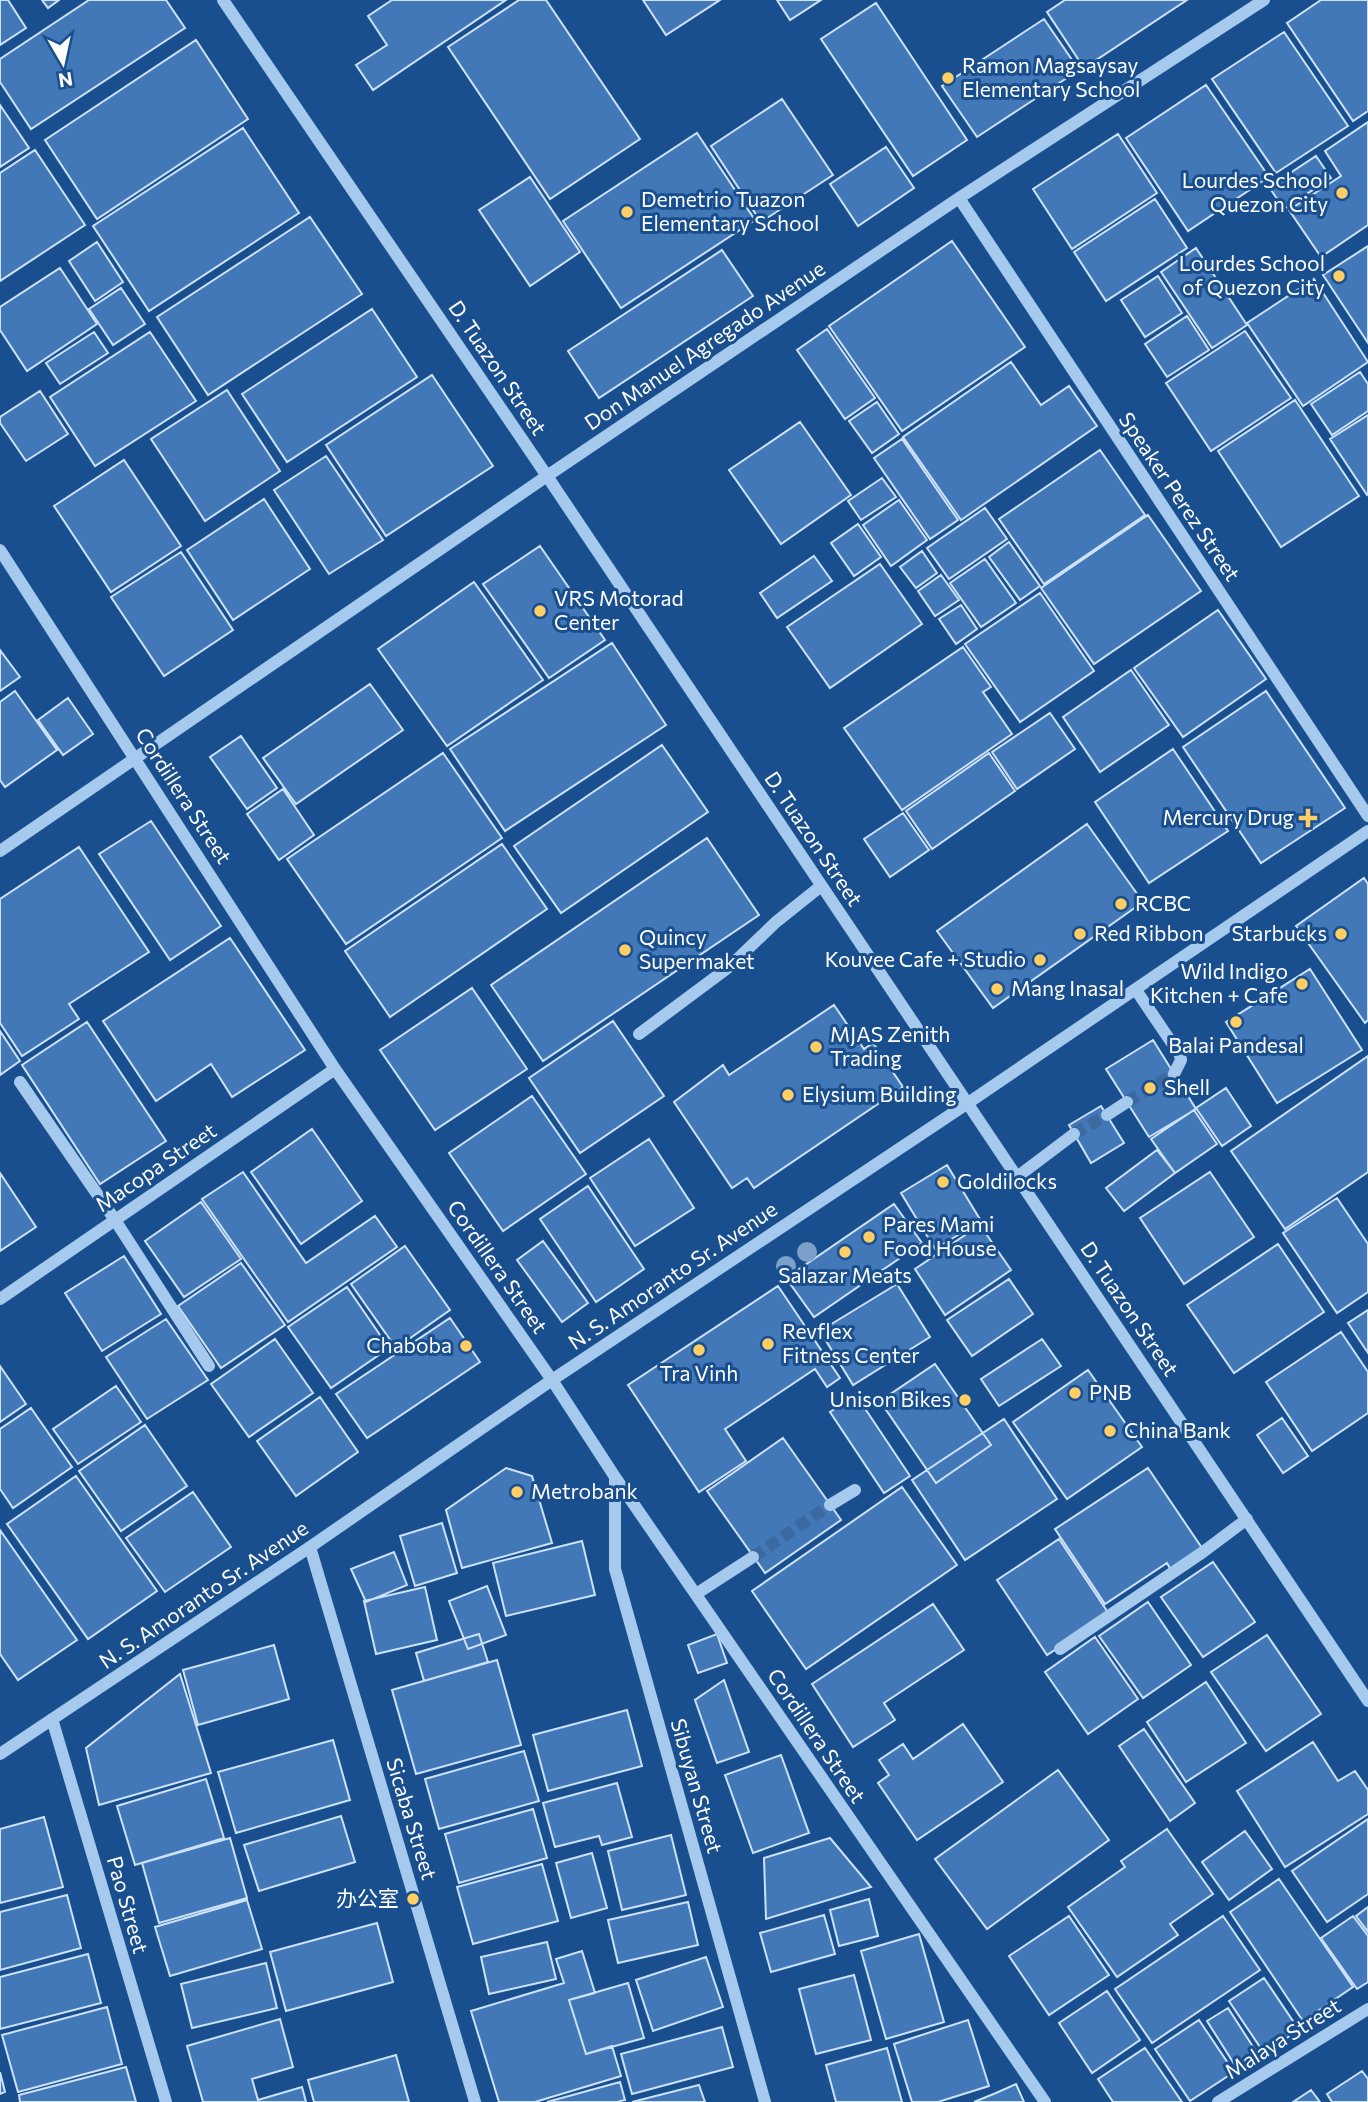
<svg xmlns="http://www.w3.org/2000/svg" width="1368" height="2102" font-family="Commissioner,'Noto Sans SC',sans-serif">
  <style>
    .building { fill: #4278b7; stroke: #cce2fa; stroke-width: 2 }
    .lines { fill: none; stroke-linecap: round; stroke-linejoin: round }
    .minor-tunnel { stroke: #3c699f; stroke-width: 12; stroke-dasharray: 12 6; stroke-linecap: butt }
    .minor { stroke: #a6c9ee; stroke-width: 12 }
    .tree { fill: #7ba0c9 }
    .poi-dot { fill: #ffce64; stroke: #194f8e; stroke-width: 2.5 }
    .labels { text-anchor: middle; stroke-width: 6; stroke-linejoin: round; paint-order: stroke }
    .poi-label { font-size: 21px; fill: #fff; stroke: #194f8e; text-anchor: start }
    .street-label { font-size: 21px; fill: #fff; stroke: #194f8e }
  </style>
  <rect width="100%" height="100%" fill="#194f8e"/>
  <!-- building -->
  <path class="building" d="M0,0H8L26,28L0,45Z
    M42,0H59L48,8Z
    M89,0H166L185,28L31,129L0,82V59Z
    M392,0H506L373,90L356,65L387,45L368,16Z
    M519,0H546L640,139L550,199L448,47Z
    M643,0H720L666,35Z
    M777,0H821L790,20Z
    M1065,0H1187L1084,68L1047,12Z
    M1321,0H1368V111L1353,121L1287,23Z
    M876,3L967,140L913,176L821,39Z
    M1044,19L1079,70L977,137L942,86Z
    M1284,32L1348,126L1276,173L1212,79Z
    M196,40L248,119L97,219L45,140Z
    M1206,85L1269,177L1188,231L1126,138Z
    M782,99L833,175L761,222L711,146Z
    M0,105L29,148L0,167Z
    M1368,122V225L1321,257L1289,210L1341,176L1325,151Z
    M243,128L299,213L149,311L93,226Z
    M697,133L755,220L621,308L563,221Z
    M1118,134L1157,193L1072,249L1033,189Z
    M886,147L914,188L858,226L830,184Z
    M35,150L85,225L0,281V173Z
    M1316,156L1331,178L1284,209L1269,187Z
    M530,177L580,252L530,286L479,210Z
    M1155,199L1187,248L1106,301L1074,252Z
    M310,217L362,294L208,395L157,317Z
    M952,241L1025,347L902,431L829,326Z
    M97,242L123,282L95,301L69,261Z
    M1368,246V343L1323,275Z
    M1196,248L1247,325L1212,348L1161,272Z
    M722,250L753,296L599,398L568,351Z
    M60,268L97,324L27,371L0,330V307Z
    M1158,276L1182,313L1145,337L1121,300Z
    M1314,279L1368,362L1303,406L1247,323Z
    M121,288L145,324L113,345L89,309Z
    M372,309L417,377L287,462L242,394Z
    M1187,316L1209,350L1167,377L1145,344Z
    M827,329L875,398L845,419L797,350Z
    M1245,331L1291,398L1211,451L1166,383Z
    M94,332L108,353L60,384L46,363Z
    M150,332L196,401L95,466L50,397Z
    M1011,362L1041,405L1069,386L1097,426L961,520L903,437Z
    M1360,372L1368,384V411L1332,435L1311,404Z
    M432,375L493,466L386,536L326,445Z
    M227,390L280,471L205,521L151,439Z
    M40,391L68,434L26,461L0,423V417Z
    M1295,400L1359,496L1281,547L1218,451Z
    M877,402L899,434L872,453L849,421Z
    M1368,415V494L1367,495L1330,439Z
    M800,422L851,495L781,544L729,470Z
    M902,439L958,520L930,539L874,458Z
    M1100,450L1145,515L1044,584L999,519Z
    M326,456L383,540L329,574L274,490Z
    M124,460L181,546L111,592L54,506Z
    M882,478L896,497L861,520L848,501Z
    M264,499L310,569L233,620L187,550Z
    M899,500L927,540L891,566L863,525Z
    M985,508L1007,539L949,579L927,548Z
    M1148,515L1201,591L1094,664L1041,588Z
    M858,524L881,557L854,576L831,543Z
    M1009,542L1040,586L1020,600L989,557Z
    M540,546L605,640L549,678L483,584Z
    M922,551L937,573L916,588L900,567Z
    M181,552L233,630L164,676L111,597Z
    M814,556L832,581L777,618L760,593Z
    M985,559L1016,603L981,627L950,583Z
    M880,564L922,624L830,688L787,627Z
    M941,575L959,600L935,616L918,591Z
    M474,582L543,680L447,746L378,649Z
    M1040,593L1094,671L1020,722L965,644Z
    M961,605L977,629L956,644L939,619Z
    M1218,610L1266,679L1183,737L1134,668Z
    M612,643L666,725L505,831L450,749Z
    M963,647L991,687L983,692L1012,734L902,810L844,728Z
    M0,650L20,677L0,691Z
    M1131,670L1169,725L1100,772L1063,717Z
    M370,684L403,730L296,804L263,758Z
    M15,691L57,750L5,787L0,780V702Z
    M1266,691L1345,808L1261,863L1183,747Z
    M68,698L93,734L63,755L38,720Z
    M1050,713L1075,749L1017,789L992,752Z
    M241,736L277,788L247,809L210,757Z
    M662,745L708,812L561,913L514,846Z
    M1173,749L1228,831L1149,883L1095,802Z
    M443,753L502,838L346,944L287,859Z
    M989,753L1015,791L932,849L906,811Z
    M283,789L314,835L279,860L247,814Z
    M903,813L929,850L890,877L864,839Z
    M151,821L221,926L170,960L99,854Z
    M1087,824L1143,902L993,1008L937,931Z
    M707,838L759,915L543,1061L491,985Z
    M502,844L547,909L390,1017L345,951Z
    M79,847L149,952L69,1004L79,1019L22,1056L0,1023V899Z
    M1364,878L1368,884V1020L1365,1023L1296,926Z
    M230,938L305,1050L232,1097L211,1064L156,1101L103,1021Z
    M1310,969L1362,1050L1277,1103L1226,1022Z
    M472,988L527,1069L435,1130L380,1050Z
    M834,1005L864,1049L873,1043L903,1087L754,1188L747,1178L732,1188L674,1102L723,1065L729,1075Z
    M613,1021L664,1096L580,1153L529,1078Z
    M87,1022L166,1141L100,1184L22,1065Z
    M0,1031L20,1061L0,1075Z
    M1153,1040L1196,1109L1149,1137L1106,1069Z
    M1368,1056V1172L1285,1229L1231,1151Z
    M1226,1088L1251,1126L1222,1146L1196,1108Z
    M532,1096L586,1174L503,1231L449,1153Z
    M1101,1106L1124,1143L1091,1163L1069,1125Z
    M1194,1110L1217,1144L1175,1173L1151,1139Z
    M312,1129L362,1201L301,1244L251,1172Z
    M649,1139L694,1208L635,1246L590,1178Z
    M1157,1150L1175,1173L1124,1211L1106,1188Z
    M947,1165L981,1221L935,1249L901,1193Z
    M243,1172L306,1263L375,1216L397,1247L288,1322L202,1199Z
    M1210,1172L1254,1237L1184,1284L1140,1218Z
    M0,1173L36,1227L0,1251Z
    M588,1186L644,1269L596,1302L540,1219Z
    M1337,1198L1368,1244V1292L1337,1313L1283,1233Z
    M201,1202L241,1259L184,1297L145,1241Z
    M894,1204L922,1243L814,1317L786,1278Z
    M980,1225L1011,1270L945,1315L915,1269Z
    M543,1241L588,1303L562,1322L517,1260Z
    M1278,1244L1324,1312L1234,1373L1187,1305Z
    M405,1246L450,1310L396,1348L351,1284Z
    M124,1256L161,1314L102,1351L65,1293Z
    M241,1263L285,1325L221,1368L178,1306Z
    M1009,1279L1033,1314L972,1356L947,1320Z
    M897,1284L930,1337L853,1385L820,1331Z
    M778,1286L840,1378L827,1387L815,1369L725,1429L746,1461L699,1492L628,1385Z
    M347,1287L389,1348L331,1388L288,1327Z
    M1368,1310V1353L1348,1323Z
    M450,1318L480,1362L367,1438L336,1394Z
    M166,1319L208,1380L147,1419L106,1357Z
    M1341,1332L1368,1372V1413L1312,1451L1266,1382Z
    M275,1339L313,1393L249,1437L211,1384Z
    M1042,1339L1061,1366L999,1406L981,1379Z
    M935,1364L991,1445L936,1483L880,1401Z
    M0,1366L26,1404L0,1422Z
    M1088,1370L1142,1447L1067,1499L1013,1422Z
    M116,1386L141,1422L78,1464L53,1429Z
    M856,1395L910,1476L884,1493L830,1412Z
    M320,1397L358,1452L296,1496L257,1441Z
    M31,1408L72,1467L13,1508L0,1489V1429Z
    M1282,1418L1308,1456L1283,1473L1257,1435Z
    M1004,1419L1057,1499L965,1560L912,1480Z
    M145,1425L187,1486L121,1531L79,1471Z
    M783,1438L841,1520L765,1573L707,1491Z
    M506,1468L532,1476L552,1543L462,1568L446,1510Z
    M1148,1468L1204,1551L1172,1572L1167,1563L1105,1604L1055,1529Z
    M76,1476L157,1591L88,1639L7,1524Z
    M902,1487L957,1565L806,1669L752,1591Z
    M193,1492L231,1547L165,1592L126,1538Z
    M442,1523L457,1573L415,1586L400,1536Z
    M0,1530L77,1640L18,1680L0,1654Z
    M1059,1539L1109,1614L1047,1655L997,1580Z
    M582,1541L595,1595L506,1616L493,1563Z
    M394,1552L407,1585L366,1602L351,1569Z
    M1213,1562L1255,1622L1203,1657L1161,1597Z
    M487,1586L506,1635L468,1649L449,1601Z
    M425,1587L437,1640L376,1654L364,1601Z
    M1148,1602L1191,1665L1143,1698L1099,1636Z
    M933,1604L964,1650L884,1703L895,1720L853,1747L812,1684Z
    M479,1634L488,1662L424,1681L416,1653Z
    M717,1634L727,1663L698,1673L688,1645Z
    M1267,1635L1321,1714L1266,1751L1211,1672Z
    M1095,1637L1138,1699L1088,1734L1045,1672Z
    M274,1645L289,1699L198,1725L183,1670Z
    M497,1660L521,1745L416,1774L392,1690Z
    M180,1674L211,1773L99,1805L86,1748Z
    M724,1680L749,1752L717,1763L695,1700Z
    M1206,1682L1246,1743L1186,1782L1147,1722Z
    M627,1710L642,1766L548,1791L533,1735Z
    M963,1724L1003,1782L917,1840L878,1783L889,1775L879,1760L903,1744L913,1759Z
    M1144,1729L1195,1803L1170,1821L1119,1746Z
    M333,1740L350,1800L236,1833L218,1772Z
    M1313,1742L1338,1781L1355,1771L1368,1790V1814L1285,1867L1237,1791Z
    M524,1751L539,1801L439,1829L425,1779Z
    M781,1755L809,1833L753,1853L725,1775Z
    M1058,1770L1109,1840L987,1929L935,1859Z
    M206,1779L224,1838L135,1865L117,1806Z
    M617,1783L632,1837L602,1845L599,1836L555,1847L543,1803Z
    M533,1809L547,1858L459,1883L445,1834Z
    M341,1816L355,1862L259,1891L244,1845Z
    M44,1817L63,1887L0,1903V1829Z
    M1368,1819V1894L1327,1922L1292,1871Z
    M1167,1829L1213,1894L1170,1924L1178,1935L1117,1977L1068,1907L1125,1867L1121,1861Z
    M1245,1831L1272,1869L1229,1900L1202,1862Z
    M671,1835L686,1895L622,1910L608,1851Z
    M230,1838L247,1898L159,1923L142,1863Z
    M830,1838L871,1887L766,1919L764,1858Z
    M592,1853L607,1908L571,1918L556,1863Z
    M542,1864L558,1921L473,1944L457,1887Z
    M1279,1879L1353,1987L1303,2021L1230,1912Z
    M67,1895L81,1948L0,1970V1912Z
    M869,1899L878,1936L839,1946L830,1910Z
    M247,1900L262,1949L170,1976L155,1927Z
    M688,1902L698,1945L618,1963L608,1920Z
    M1368,1907V1932L1356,1916Z
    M824,1915L835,1954L771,1972L760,1933Z
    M1069,1916L1109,1975L1049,2015L1009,1956Z
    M1223,1916L1260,1970L1152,2043L1115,1989Z
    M1353,1916L1368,1936V1982L1357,1989L1321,1938Z
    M377,1923L393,1982L286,2011L270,1952Z
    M919,1934L944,2022L886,2039L861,1951Z
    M547,1942L556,1979L489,1994L481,1957Z
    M582,1951L595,1993L569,2000L586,2054L612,2046L621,2076L535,2102H499L471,2011L564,1983L556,1959Z
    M88,1954L101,2003L0,2029V1977Z
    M706,1957L723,2007L653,2031L636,1980Z
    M266,1963L277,2008L192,2028L181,1984Z
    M854,1975L871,2040L816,2054L799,1989Z
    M1264,1978L1299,2030L1264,2053L1229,2001Z
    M628,1983L644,2038L586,2054L569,2000Z
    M1107,1991L1140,2040L1092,2073L1059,2023Z
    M107,2007L122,2064L18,2092L2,2035Z
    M1228,2008L1259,2056L1238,2070L1207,2021Z
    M280,2019L293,2067L252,2079L258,2100L302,2087L306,2102H203L187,2046Z
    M968,2020L989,2086L938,2102H912L894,2044Z
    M1199,2020L1234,2072L1190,2101L1155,2049Z
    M722,2027L733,2067L632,2094L621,2054Z
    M887,2048L902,2102H836L826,2065Z
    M1145,2048L1182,2102H1113L1098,2079Z
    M396,2055L409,2102H314L308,2080Z
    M126,2067L136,2102H20L19,2095Z
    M1362,2071L1368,2079V2102H1332L1327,2094Z
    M0,2072L5,2092L0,2094Z
    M620,2082L625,2100L617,2102H547Z
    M1016,2084L1024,2102H974L996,2093Z
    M699,2085L705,2102H632Z
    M1311,2090L1320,2102H1293Z"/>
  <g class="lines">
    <!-- minor-tunnel -->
    <path class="minor-tunnel" d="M1127,1102L1174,1074
      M1074,1134L1107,1115
      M753,1557L830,1505"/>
    <!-- minor -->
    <path class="minor" d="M223,0L547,476L1368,1701
      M959,198L1368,816
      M0,550L335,1069L552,1380L615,1477L1045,2102
      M0,851L547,476L959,198L1264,0
      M1136,990L1180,1055L1181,1060L1174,1074
      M639,1034L729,967L776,922L821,886
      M20,1082L115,1220L209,1366
      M1107,1115L1127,1102
      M1017,1177L1074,1134
      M0,1299L335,1069
      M615,1477V1569L765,2102
      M830,1505L855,1490
      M310,1547L475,2102
      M696,1594L753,1557
      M1060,1649L1203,1552L1247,1519
      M52,1719L166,2102
      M0,1754L310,1547L552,1380L968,1103L1368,831
      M1218,2102L1368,2009"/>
  </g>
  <!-- trees -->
  <g class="tree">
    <circle cx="807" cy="1252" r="10"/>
    <circle cx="786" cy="1266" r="10"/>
  </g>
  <!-- markers -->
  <g class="poi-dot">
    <circle cx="948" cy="78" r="7"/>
    <circle cx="1342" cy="193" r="7"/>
    <circle cx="627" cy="212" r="7"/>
    <circle cx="1339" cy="276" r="7"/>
    <circle cx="540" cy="611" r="7"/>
    <path d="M1304.5 807.5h7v7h7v7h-7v7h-7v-7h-7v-7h7z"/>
    <circle cx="1121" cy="904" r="7"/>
    <circle cx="1080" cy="934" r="7"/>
    <circle cx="1341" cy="934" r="7"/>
    <circle cx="625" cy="950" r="7"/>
    <circle cx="1040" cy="960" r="7"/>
    <circle cx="1302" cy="984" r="7"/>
    <circle cx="997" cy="989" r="7"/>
    <circle cx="1236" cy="1022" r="7"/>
    <circle cx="816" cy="1047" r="7"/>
    <circle cx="1150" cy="1088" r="7"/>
    <circle cx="788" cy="1095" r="7"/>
    <circle cx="943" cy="1182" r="7"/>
    <circle cx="869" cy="1237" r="7"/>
    <circle cx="845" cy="1252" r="7"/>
    <circle cx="768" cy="1344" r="7"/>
    <circle cx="466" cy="1346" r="7"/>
    <circle cx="699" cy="1350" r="7"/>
    <circle cx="1075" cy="1393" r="7"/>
    <circle cx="965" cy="1400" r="7"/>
    <circle cx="1110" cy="1431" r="7"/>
    <circle cx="517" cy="1492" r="7"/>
    <circle cx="413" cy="1899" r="7"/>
  </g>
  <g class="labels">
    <!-- poi labels -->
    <g class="poi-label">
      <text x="962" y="73">Ramon Magsaysay<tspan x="962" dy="24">Elementary School</tspan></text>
      <text x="1328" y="188" text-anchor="end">Lourdes School<tspan x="1328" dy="24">Quezon City</tspan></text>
      <text x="641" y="207">Demetrio Tuazon<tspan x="641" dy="24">Elementary School</tspan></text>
      <text x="1325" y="271" text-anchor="end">Lourdes School<tspan x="1325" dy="24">of Quezon City</tspan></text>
      <text x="554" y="606">VRS Motorad<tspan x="554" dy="24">Center</tspan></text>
      <text x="1294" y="825" text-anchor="end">Mercury Drug</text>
      <text x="1135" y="911">RCBC</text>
      <text x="1094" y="941">Red Ribbon</text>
      <text x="1327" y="941" text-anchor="end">Starbucks</text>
      <text x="639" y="945">Quincy<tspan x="639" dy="24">Supermaket</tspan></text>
      <text x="1026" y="967" text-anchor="end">Kouvee Cafe + Studio</text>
      <text x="1288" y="979" text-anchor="end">Wild Indigo<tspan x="1288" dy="24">Kitchen + Cafe</tspan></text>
      <text x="1011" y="996">Mang Inasal</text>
      <text x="830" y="1042">MJAS Zenith<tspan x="830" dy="24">Trading</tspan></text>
      <text x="1236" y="1053" text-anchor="middle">Balai Pandesal</text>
      <text x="1164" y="1095">Shell</text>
      <text x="802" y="1102">Elysium Building</text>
      <text x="957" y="1189">Goldilocks</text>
      <text x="883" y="1232">Pares Mami<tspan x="883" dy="24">Food House</tspan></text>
      <text x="845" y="1283" text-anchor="middle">Salazar Meats</text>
      <text x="782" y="1339">Revflex<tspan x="782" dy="24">Fitness Center</tspan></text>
      <text x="452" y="1353" text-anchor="end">Chaboba</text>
      <text x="699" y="1381" text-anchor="middle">Tra Vinh</text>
      <text x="1089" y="1400">PNB</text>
      <text x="951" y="1407" text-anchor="end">Unison Bikes</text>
      <text x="1124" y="1438">China Bank</text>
      <text x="531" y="1499">Metrobank</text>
      <text x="399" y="1906" text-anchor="end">办公室</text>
    </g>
    <!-- street labels -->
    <g class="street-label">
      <text transform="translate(705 346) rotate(-34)" y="7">Don Manuel Agregado Avenue</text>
      <text transform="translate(497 368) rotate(56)" y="7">D. Tuazon Street</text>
      <text transform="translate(1179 497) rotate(56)" y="7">Speaker Perez Street</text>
      <text transform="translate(183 796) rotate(57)" y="7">Cordillera Street</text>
      <text transform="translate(813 839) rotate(56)" y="7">D. Tuazon Street</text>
      <text transform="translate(156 1168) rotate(-34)" y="7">Macopa Street</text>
      <text transform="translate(497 1267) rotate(55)" y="7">Cordillera Street</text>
      <text transform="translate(673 1276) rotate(-34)" y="7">N. S. Amoranto Sr. Avenue</text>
      <text transform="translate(1129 1309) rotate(56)" y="7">D. Tuazon Street</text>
      <text transform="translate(204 1595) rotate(-34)" y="7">N. S. Amoranto Sr. Avenue</text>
      <text transform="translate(816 1736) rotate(56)" y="7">Cordillera Street</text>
      <text transform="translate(696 1786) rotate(74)" y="7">Sibuyan Street</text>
      <text transform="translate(411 1819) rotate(73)" y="7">Sicaba Street</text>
      <text transform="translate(127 1905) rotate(74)" y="7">Pao Street</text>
      <text transform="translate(1283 2039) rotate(-32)" y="7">Malaya Street</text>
    </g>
  </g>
  <!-- north arrow -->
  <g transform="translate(63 63) rotate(171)" stroke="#194f8e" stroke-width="5" paint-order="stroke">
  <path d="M0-5L12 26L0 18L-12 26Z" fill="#ffffff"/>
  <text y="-10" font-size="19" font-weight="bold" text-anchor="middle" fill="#ffffff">N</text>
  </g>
</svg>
